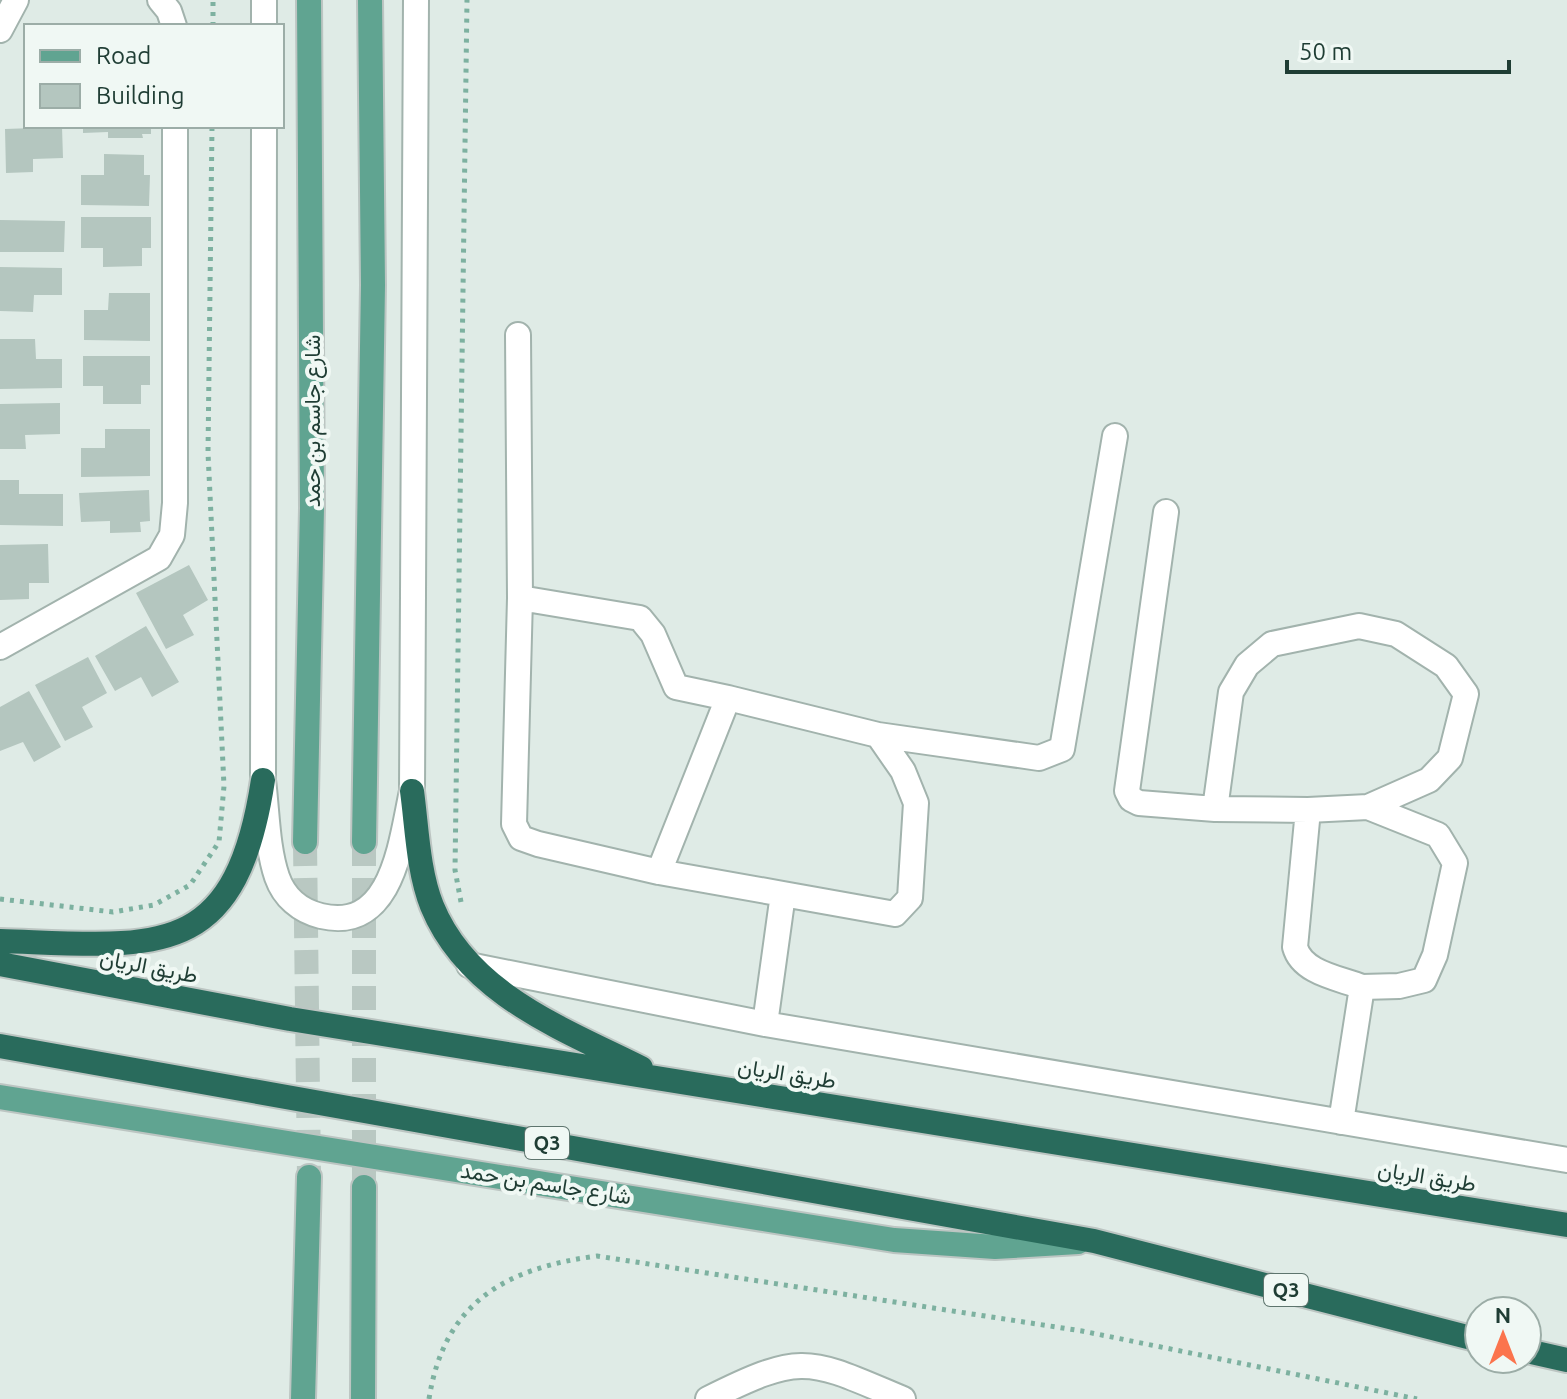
<svg xmlns="http://www.w3.org/2000/svg" width="1567" height="1399" font-family="Ubuntu,Vazirmatn,sans-serif">
  <style>
    .building { fill: #b4c6bf }
    .lines { fill: none; stroke-linecap: round; stroke-linejoin: round }
    .major-tunnel { stroke: #b9c8c2; stroke-width: 24; stroke-dasharray: 24 12; stroke-linecap: butt }
    .minor-casing { stroke: #a2b3ad; stroke-width: 28 }
    .major-casing { stroke: #bcc5c2; stroke-width: 28 }
    .highway-casing { stroke: #bcc5c2; stroke-width: 28 }
    .path { stroke: #7db1a0; stroke-width: 5; stroke-dasharray: 4 6; stroke-linecap: butt }
    .minor { stroke: #fff; stroke-width: 24 }
    .major { stroke: #60a491; stroke-width: 24 }
    .highway { stroke: #296b5c; stroke-width: 24 }
    .labels { text-anchor: middle; stroke-width: 8; stroke-linejoin: round; paint-order: stroke }
    .shield { fill: #f0f8f4; stroke: #5e756e; stroke-width: 2 }
    .shield-label { font-size: 20px; font-weight: bold; fill: #1f3d34 }
    .street-label { font-size: 22px; fill: #1f3d34; stroke: #f0f8f4 }
  </style>
  <rect width="100%" height="100%" fill="#dfebe6"/>
  <!-- building -->
  <path class="building" d="M83,126H151V134H142L143,138H108V132L83,133Z
    M62,127L63,158L33,159V172L6,173L5,129Z
    M104,154L144,155V175H150L149,206L81,205V175H104Z
    M81,217H151V248H142V266L103,267V248H81Z
    M0,220L65,221L64,252H0Z
    M0,267L62,268V295H34L33,312L0,311Z
    M109,293H150V341L84,340V310H108Z
    M0,339H35L36,359H62V388L0,389Z
    M83,356H150V385H141V404H103V386H83Z
    M60,403V434L25,435L26,449H0V404Z
    M105,429H150V476L81,477V448H105Z
    M0,480H19V494H63V526L0,525Z
    M149,490L150,521L140,522L141,532L110,533V521L81,522L79,493Z
    M48,544L49,583H29V599L0,600V545Z
    M189,565L208,600L183,615L194,635L166,649L136,593Z
    M146,626L179,682L152,697L141,677L115,691L95,656Z
    M88,657L107,693L82,707L93,727L65,741L35,685Z
    M29,691L61,747L34,762L23,742L0,751V707Z"/>
  <g class="lines">
    <!-- major-tunnel -->
    <path class="major-tunnel" d="M305,842L309,1177
      M364,842V1187"/>
    <!-- minor casing -->
    <g class="minor-casing">
      <path id="minor" d="M160,0L169,11L174,26
        M264,26V0
        M0,30L16,0
        M264,126L263,780C267,811 267,848 277,877C284,897 300,911 321,916C393,933 401,841 412,791L416,0
        M518,335L520,598L514,824L521,838L538,844L659,872L783,894L765,1024
        M1166,512L1127,791L1131,799L1139,803L1215,809
        M520,598L640,618L653,634L676,687L728,698L659,872
        M0,647L159,558L172,535L175,503V126
        M728,698L878,735L903,771L916,803L910,898L895,914L783,894
        M878,735L1039,758L1062,749L1115,436
        M1308,810L1368,807L1438,835L1455,863L1435,955L1424,980L1399,986L1362,987
        M469,965L765,1024L1567,1160
        M1341,1122L1362,987C1339,978 1302,973 1295,947L1308,810L1215,809L1231,692L1247,665L1272,644L1359,626L1396,634L1446,666L1466,694L1450,758L1429,780L1368,807
        M708,1399C804,1351 808,1359 903,1399"/>
    </g>
    <!-- major casing -->
    <g class="major-casing">
      <path id="major" d="M305,842L312,508L309,0
        M364,842L373,285L370,0
        M0,1097L894,1240L995,1247L1078,1242
        M303,1399L309,1177
        M363,1399L364,1187"/>
    </g>
    <!-- highway casing -->
    <g class="highway-casing">
      <path id="highway" d="M412,791C417,828 418,871 432,906C468,994 563,1029 641,1068
        M0,941C155,946 235,964 263,780
        M0,964L290,1019L1567,1225
        M0,1046L1094,1241L1479,1340
        M1527,1351L1567,1360"/>
    </g>
    <!-- path -->
    <path class="path" d="M213,26V0
      M0,899L113,912L154,905L190,885L219,842L224,786L208,453L212,126
      M461,902L455,870L467,0
      M429,1399C444,1302 506,1268 597,1256L1082,1331L1417,1399"/>
    <!-- minor -->
    <use href="#minor" class="minor"/>
    <!-- major -->
    <use href="#major" class="major"/>
    <!-- highway -->
    <use href="#highway" class="highway"/>
  </g>
  <g class="labels">
    <!-- shield labels -->
    <g class="shield">
      <rect x="525" y="1127" width="44" height="32" rx="6"/>
      <rect x="1264" y="1274" width="44" height="32" rx="6"/>
    </g>
    <g class="shield-label">
      <text x="547" y="1150">Q3</text>
      <text x="1286" y="1297">Q3</text>
    </g>
    <!-- street labels -->
    <g class="street-label">
      <text transform="translate(312 421) rotate(-90)" y="8">شارع جاسم بن حمد</text>
      <text transform="translate(149 966) rotate(11)" y="8">طريق الريان</text>
      <text transform="translate(787 1073) rotate(9)" y="8">طريق الريان</text>
      <text transform="translate(1427 1176) rotate(9)" y="8">طريق الريان</text>
      <text transform="translate(546 1183) rotate(9)" y="8">شارع جاسم بن حمد</text>
    </g>
  </g>
  <!-- legend -->
  <rect x="24" y="24" width="260" height="104" fill="#f0f8f4" stroke="#9cada7" stroke-width="2"/>
  <rect x="40" y="50" width="40" height="12" fill="#60a491" stroke="#9cada7" stroke-width="2"/>
  <text x="96" y="64" font-size="24" fill="#1f3d34">Road</text>
  <rect x="40" y="84" width="40" height="24" fill="#b4c6bf" stroke="#9cada7" stroke-width="2"/>
  <text x="96" y="104" font-size="24" fill="#1f3d34">Building</text>
  <!-- north arrow -->
  <g transform="translate(1503 1335)"><circle r="38" fill="#f0f8f4" stroke="#9cada7" stroke-width="2"/>
  <path d="M0-6L14 30L0 20L-14 30Z" fill="#fb744d"/>
  <text y="-12" font-size="22" font-weight="bold" text-anchor="middle" fill="#1f3d34">N</text>
  </g>
  <!-- scale -->
  <path d="M1287 60v12h222v-12" fill="none" stroke="#1f3d34" stroke-width="4"/>
  <text x="1299" y="60" font-size="24" fill="#1f3d34" stroke="#f0f8f4" stroke-width="6" paint-order="stroke">50 m</text>
</svg>
